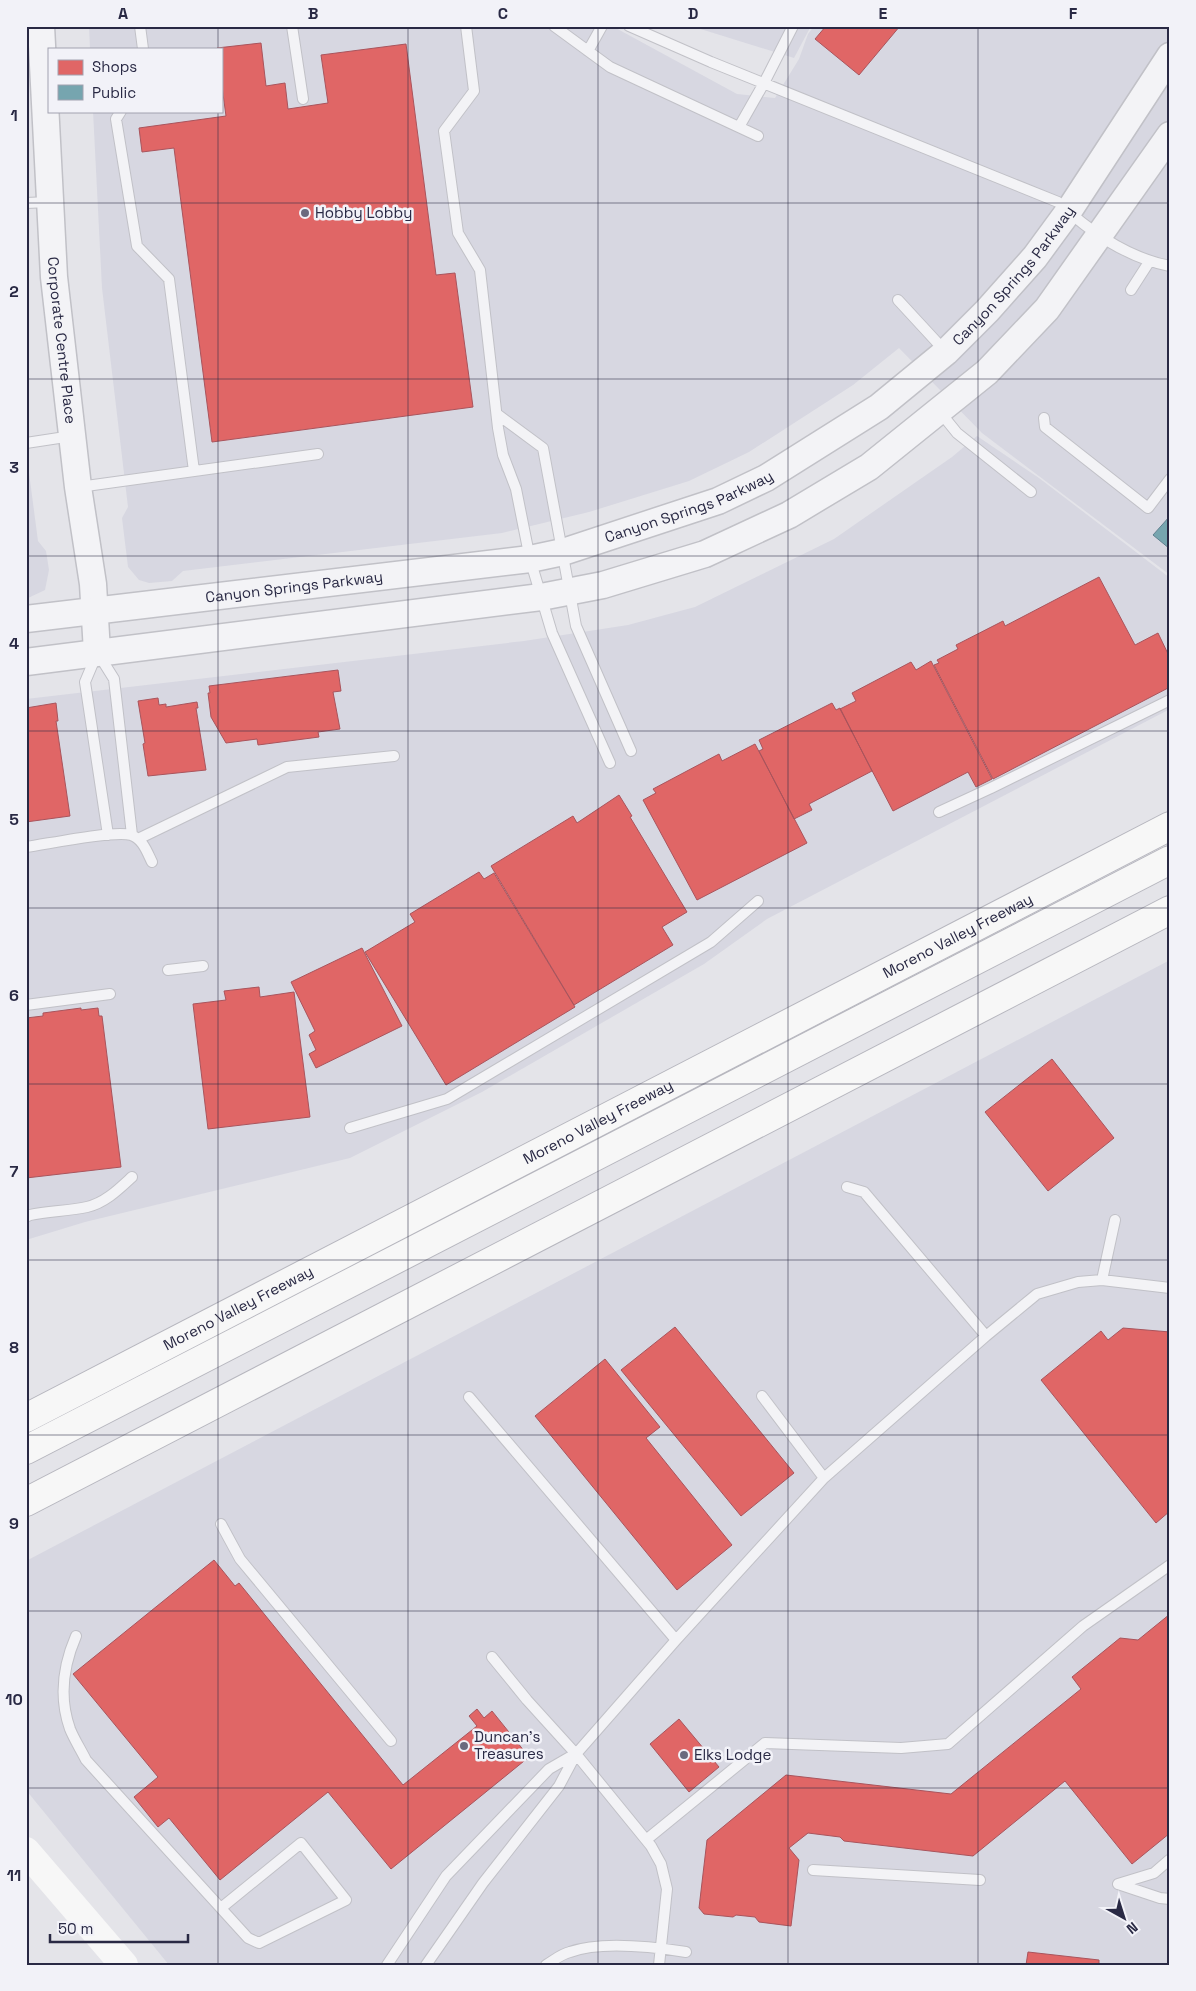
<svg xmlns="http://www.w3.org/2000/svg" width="1196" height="1991" font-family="'Space Grotesk',sans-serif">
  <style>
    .built { fill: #d7d7e1 }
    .shops { fill: #e06666; stroke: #a9545c }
    .public { fill: #76a5af; stroke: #5f808f }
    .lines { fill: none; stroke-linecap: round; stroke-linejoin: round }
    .service-casing { stroke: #c1c1c7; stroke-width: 12 }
    .tertiary-casing { stroke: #c1c1c7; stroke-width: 29 }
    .motorway-casing { stroke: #b6b6be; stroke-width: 30 }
    .service { stroke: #f3f3f6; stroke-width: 10 }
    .tertiary { stroke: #f3f3f6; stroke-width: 26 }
    .secondary { stroke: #f7f7f7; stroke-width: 28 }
    .motorway { stroke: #f7f7f7; stroke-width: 28 }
    .grid { fill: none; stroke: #292944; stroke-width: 1; stroke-opacity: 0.55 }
    .poi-dot { fill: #6a6a7e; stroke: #f2f2f8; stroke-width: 2 }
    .labels { text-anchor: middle; stroke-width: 5; stroke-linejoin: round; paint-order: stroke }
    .poi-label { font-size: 15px; fill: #292944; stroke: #f2f2f8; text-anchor: start }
    .street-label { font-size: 15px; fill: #292944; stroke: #f2f2f8 }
    .neatline { fill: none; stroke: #292944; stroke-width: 2 }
    .grid-label { font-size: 16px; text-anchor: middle; font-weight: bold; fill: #292944 }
  </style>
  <rect width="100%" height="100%" fill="#e4e4e9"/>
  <!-- built -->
  <path class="built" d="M89,26H612L737,94L775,98L799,59L808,34L814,26H1170V575L982,433L899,348L853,385L749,452L689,481L589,512L502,533L183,571L172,581L149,583L139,580L128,567L122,518L128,507L102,288L93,111H221V49H90Z
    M691,26H811L794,58Z
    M977,436L1039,478L1170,578V709L767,919L704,964L482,1092L350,1158L85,1222L26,1240V699L524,641L628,625L695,607L834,539L952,457Z
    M26,450L38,541L46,551L49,570L45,590L26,599Z
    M1170,960V1965H169L26,1790V1561Z"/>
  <!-- shops -->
  <path class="shops" d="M826,26H900L859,75L815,39Z
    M261,43L266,86L285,83L288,109L328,103L321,55L406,44L436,275L455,273L473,407L212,442L174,148L142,152L139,128L226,116L221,79V49L217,48Z
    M1099,577L1135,645L1158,633L1170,658V687L993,779L934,665L939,663L937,660L958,649L956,645L1003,621L1005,626Z
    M931,661L992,779L976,787L968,772L893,811L840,709L856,701L852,693L911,662L916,670Z
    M338,670L341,691L333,692L340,729L318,732L319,737L258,745L257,739L226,743L211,717L208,693H210L209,686Z
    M158,698L159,705L166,704V707L197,702L198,708H196L206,770L148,776L143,744L145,743L138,701Z
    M56,703L58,721H56L70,816L26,822V708Z
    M832,703L836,710L840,708L872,771L809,804L812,810L794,819L759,751L763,749L759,740Z
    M755,744L807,843L697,900L643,800L656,793L653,789L719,754L722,761Z
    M619,795L632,816L630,817L687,912L662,927L673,945L574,1005L491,866L573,816L577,823Z
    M479,872L484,879L494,873L575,1007L446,1085L365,952L415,922L410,914Z
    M362,948L402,1026L316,1068L309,1054L316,1050L309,1035L315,1031L291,982Z
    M259,987L260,997L294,992L310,1117L208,1129L193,1004L226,1000L224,991Z
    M81,1008V1010L98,1008L99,1016H102L121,1167L26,1178V1018L43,1016V1013Z
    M1052,1059L1114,1138L1048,1191L985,1112Z
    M675,1327L794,1473L741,1516L621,1370Z
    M1123,1328L1170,1332V1511L1156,1523L1041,1380L1101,1331L1108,1340Z
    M605,1359L660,1427L646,1438L732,1545L677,1590L535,1416Z
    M214,1560L235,1586L239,1583L403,1785L477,1726L469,1716L477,1709L484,1718L492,1711L529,1757L391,1869L328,1792L220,1880L169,1818L158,1827L134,1797L158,1777L73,1674Z
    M1170,1614V1833L1132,1864L1065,1781L973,1856L844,1841L840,1837L808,1833L789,1848L799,1860L791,1926L759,1922L755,1917L736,1915L733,1917L704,1914L699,1908L707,1840L786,1775L951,1794L1081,1689L1072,1677L1120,1638L1138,1640Z
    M679,1719L719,1767L689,1792L650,1744Z
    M1028,1952L1099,1960V1965H1026Z"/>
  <!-- public -->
  <path class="public" d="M1170,516V549L1153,535Z"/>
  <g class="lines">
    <!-- service casing -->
    <g class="service-casing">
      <path id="service" d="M140,26L143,49
        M292,26L303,99
        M466,26L474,91L444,131L458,233L480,270L498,428L503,455L516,489L530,559L552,633L610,763
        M554,26L610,67L758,136
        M629,26L711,62L1058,202C1090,232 1127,258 1170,266
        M588,51L602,26
        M121,111L116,119L137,246L169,279L194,471
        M739,127L764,83L793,26
        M26,203L49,202
        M1131,290L1149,262
        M898,300L945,351
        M940,412L957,433L1031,492
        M497,414L543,448L576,626L631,751
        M1044,418L1045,427L1148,508L1170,479
        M26,443L72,436
        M79,487L318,454
        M99,655L114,679L132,835
        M96,656L85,682L108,835
        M939,812L991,788L1170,700
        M138,839L287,767L394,756
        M26,847C48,844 113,830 131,835C143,839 147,852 152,862
        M168,970L203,966
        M26,1005L110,994
        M350,1128L447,1099L711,942L758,901
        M847,1187L864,1192L986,1336
        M26,1217L30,1215C48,1211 69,1211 87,1207C105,1203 119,1189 132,1177
        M1102,1280L1115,1220
        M762,1396L824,1478
        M469,1397L676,1640
        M221,1524L240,1559L391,1741
        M76,1636C63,1666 59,1698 70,1729C74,1739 81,1750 86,1760L248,1938L259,1943L346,1900L301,1843L221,1908
        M492,1657L527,1700L576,1754L651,1846L661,1864L667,1889L659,1965
        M646,1840L765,1743L901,1748L948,1744L1083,1626L1170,1565
        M813,1870L980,1880
        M1118,1884L1154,1873L1169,1860
        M1118,1884L1160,1898L1170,1899
        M387,1965L446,1876L549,1769L575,1754
        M426,1965L483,1883L559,1786L576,1754L676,1640L824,1478L986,1336L1037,1294L1078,1282L1102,1280L1170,1288
        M546,1965C553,1961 561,1954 570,1952C600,1941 654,1947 686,1952"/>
    </g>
    <!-- tertiary casing -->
    <g class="tertiary-casing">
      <g id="tertiary">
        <path id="s1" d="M41,26L54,277L78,487L93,584L97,652"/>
        <path id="s2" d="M26,619L530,559L563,552L718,501L766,478L879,407L946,352L987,311L1035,257L1068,212L1170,56"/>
        <path d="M26,662L541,597L603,585L705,554L789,515L869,467L987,372L1047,309L1170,135"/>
      </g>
    </g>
    <!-- motorway casing -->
    <g class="motorway-casing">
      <g id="motorway">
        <path id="s3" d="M26,1418L1170,826"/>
        <path d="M26,1450L1170,860"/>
        <path d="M26,1502L1170,910"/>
      </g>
    </g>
    <!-- service -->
    <use href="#service" class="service"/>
    <!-- tertiary -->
    <use href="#tertiary" class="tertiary"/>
    <!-- secondary -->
    <path class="secondary" d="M26,1851L124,1965"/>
    <!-- motorway -->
    <use href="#motorway" class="motorway"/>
  </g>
  <!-- grid -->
  <path class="grid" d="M218,26V49M408,26V1965M598,26V1965M788,26V1965M978,26V1965M218,111V1965M26,203H1170M26,379H1170M26,556H1170M26,731H1170M26,908H1170M26,1084H1170M26,1260H1170M26,1435H1170M26,1611H1170M26,1788H1170"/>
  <!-- markers -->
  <g class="poi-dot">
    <circle cx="305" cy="213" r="5"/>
    <circle cx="464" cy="1746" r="5"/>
    <circle cx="684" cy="1755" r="5"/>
  </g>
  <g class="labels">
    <!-- poi labels -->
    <g class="poi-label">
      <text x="315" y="218">Hobby Lobby</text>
      <text x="474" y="1742">Duncan’s<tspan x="474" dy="17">Treasures</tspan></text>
      <text x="694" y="1760">Elks Lodge</text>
    </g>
    <!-- street labels -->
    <g class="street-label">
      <text dy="5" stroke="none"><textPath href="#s2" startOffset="1080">Canyon Springs Parkway</textPath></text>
      <text dy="5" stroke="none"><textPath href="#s1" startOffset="315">Corporate Centre Place</textPath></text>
      <text dy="5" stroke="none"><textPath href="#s2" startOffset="675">Canyon Springs Parkway</textPath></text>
      <text dy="5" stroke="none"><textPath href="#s2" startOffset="270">Canyon Springs Parkway</textPath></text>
      <text dy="5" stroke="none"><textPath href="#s3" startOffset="1049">Moreno Valley Freeway</textPath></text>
      <text dy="5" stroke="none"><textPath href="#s3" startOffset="644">Moreno Valley Freeway</textPath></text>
      <text dy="5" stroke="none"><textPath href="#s3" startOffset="239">Moreno Valley Freeway</textPath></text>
    </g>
  </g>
  <!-- border -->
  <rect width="1196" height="1991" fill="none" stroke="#f2f2f8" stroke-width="55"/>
  <!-- legend -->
  <rect x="48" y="48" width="175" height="65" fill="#f2f2f8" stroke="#a2a2b0"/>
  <rect x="58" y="60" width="25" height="15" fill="#e06666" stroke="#a2a2b0"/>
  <text x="92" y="72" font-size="15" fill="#292944">Shops</text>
  <rect x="58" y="85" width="25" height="15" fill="#76a5af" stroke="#a2a2b0"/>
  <text x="92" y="98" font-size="15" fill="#292944">Public</text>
  <!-- north arrow -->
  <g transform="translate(1124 1918) rotate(141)" stroke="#f2f2f8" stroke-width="4" paint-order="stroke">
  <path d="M0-4L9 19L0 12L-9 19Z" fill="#292944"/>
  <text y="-8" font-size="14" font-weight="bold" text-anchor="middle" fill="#292944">N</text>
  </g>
  <!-- scale -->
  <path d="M50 1934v8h138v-8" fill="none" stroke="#292944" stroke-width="2.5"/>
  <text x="58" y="1934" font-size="15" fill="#292944" stroke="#f2f2f8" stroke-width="4" paint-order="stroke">50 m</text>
  <rect x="28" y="28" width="1140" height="1936" class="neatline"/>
  <g class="grid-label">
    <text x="123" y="19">A</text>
    <text x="313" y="19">B</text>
    <text x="503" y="19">C</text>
    <text x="693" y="19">D</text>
    <text x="883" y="19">E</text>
    <text x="1073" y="19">F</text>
    <text x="14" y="121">1</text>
    <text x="14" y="297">2</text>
    <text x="14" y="473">3</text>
    <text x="14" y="649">4</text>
    <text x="14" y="825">5</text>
    <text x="14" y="1001">6</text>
    <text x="14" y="1177">7</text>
    <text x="14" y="1353">8</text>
    <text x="14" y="1529">9</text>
    <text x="14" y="1705">10</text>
    <text x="14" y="1881">11</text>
  </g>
</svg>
